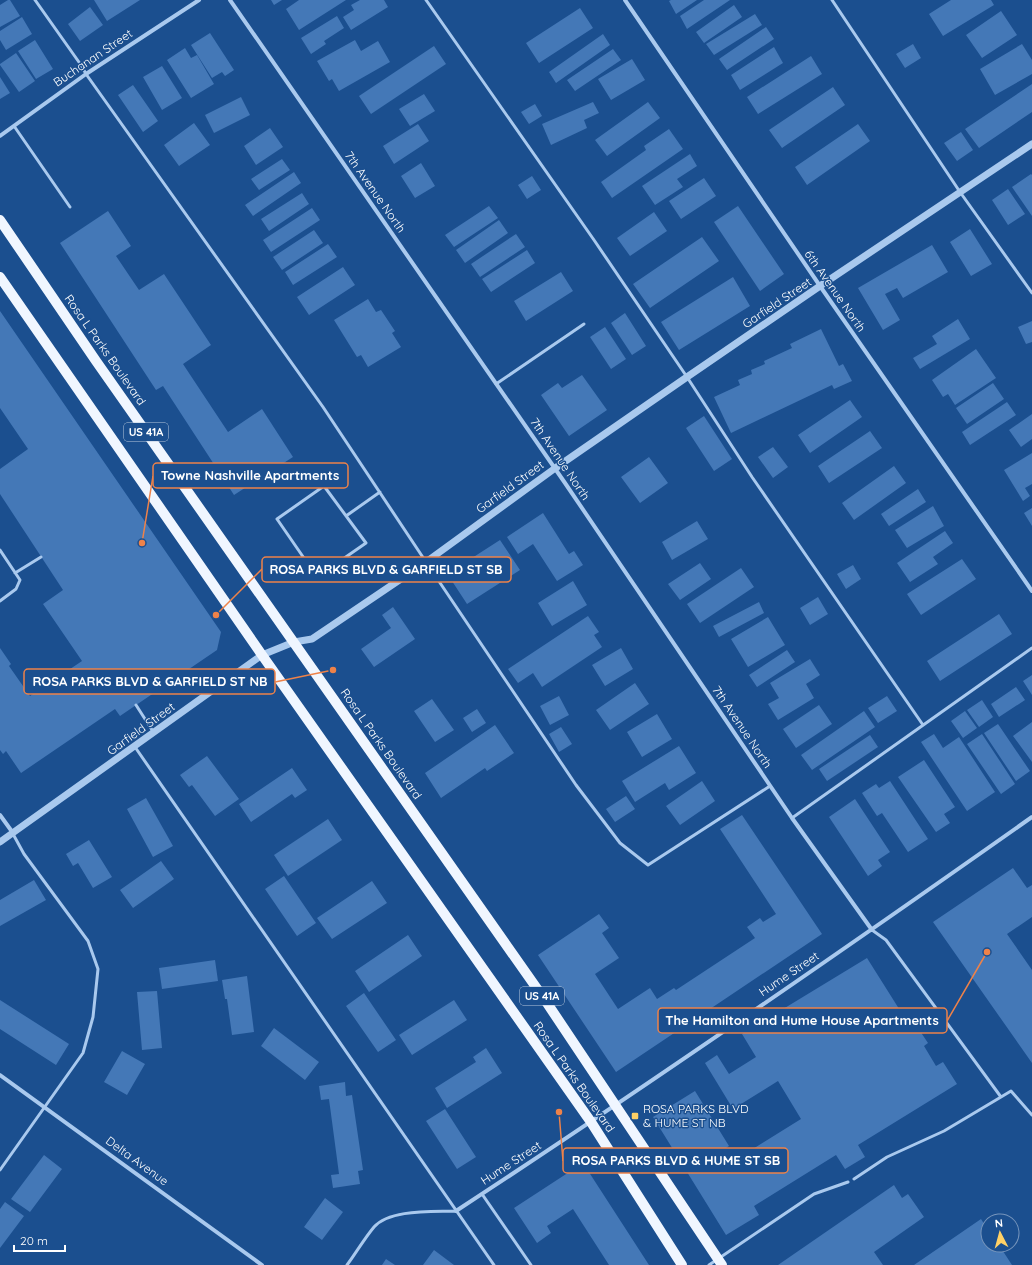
<svg xmlns="http://www.w3.org/2000/svg" width="1032" height="1265" font-family="Quicksand,sans-serif">
  <style>
    .building { fill: #4478b7 }
    .lines { fill: none; stroke-linecap: round; stroke-linejoin: round }
    .service { stroke: #a9c9ee; stroke-width: 3 }
    .minor { stroke: #a9c9ee; stroke-width: 4 }
    .tertiary { stroke: #a9c9ee; stroke-width: 7 }
    .primary { stroke: #f0f6ff; stroke-width: 10 }
    .poi-dot { fill: #ffd166; stroke: #1b4f8f; stroke-width: 1.5 }
    .labels { text-anchor: middle; stroke-width: 3; stroke-linejoin: round; paint-order: stroke }
    .shield { fill: #1b4f8f; stroke: #bbcadd; stroke-width: 1 }
    .shield-label { font-size: 11px; font-weight: bold; fill: #fff }
    .street-label { font-size: 12px; fill: #fff; stroke: #1b4f8f }
    .poi-label { font-size: 12px; fill: #fff; stroke: #1b4f8f; text-anchor: start }
    .leader { fill: none; stroke: #ee8249; stroke-width: 1.5 }
    .callout-dot { fill: #ee8249; stroke: #1b4f8f; stroke-width: 1.5 }
    .callout { fill: #1b4f8f; stroke: #ee8249; stroke-width: 1.5 }
    .callout-label { font-size: 13px; text-anchor: middle; font-weight: bold; fill: #fff }
  </style>
  <rect width="100%" height="100%" fill="#1b4f8f"/>
  <!-- building -->
  <path class="building" d="M8,0H10L20,16L0,27V5Z
    M94,0H140L107,21Z
    M271,0H282L274,5Z
    M299,0H346L299,30L286,9Z
    M360,0H384L388,7L351,30L343,17L354,10L351,5Z
    M671,0H697L676,14L669,1Z
    M704,0H730L687,29L680,16Z
    M951,0H991L994,5L943,36L929,14Z
    M734,5L742,17L704,43L696,32Z
    M90,7L103,25L80,41L68,24Z
    M580,8L593,28L539,63L526,43Z
    M1001,11L1017,35L982,58L966,35Z
    M755,14L762,25L714,55L706,44Z
    M337,16L344,28L324,41L326,44L311,54L301,38Z
    M22,17L32,34L6,50L0,40V31Z
    M766,27L774,39L727,70L719,59Z
    M210,33L234,70L225,76L222,72L212,78L191,45Z
    M603,34L610,45L556,83L549,72Z
    M35,40L53,69L36,79L18,51Z
    M355,40L361,51L378,41L390,62L339,91L332,79L329,81L317,61Z
    M913,44L921,58L905,68L896,54Z
    M1022,44L1032,60V74L995,95L980,69Z
    M434,46L446,64L371,114L359,96Z
    M774,47L783,63L740,90L731,75Z
    M185,48L191,58L197,55L214,84L191,98L167,60Z
    M613,49L621,60L575,91L567,80Z
    M16,53L35,81L19,92L0,65V64Z
    M811,56L822,74L758,114L747,97Z
    M632,59L645,80L611,100L598,79Z
    M162,66L182,98L162,110L143,77Z
    M0,77L10,93L0,99Z
    M1032,84V112L979,148L965,129Z
    M133,85L158,121L143,132L118,95Z
    M833,87L845,105L782,148L769,130Z
    M424,94L435,111L410,126L399,109Z
    M241,97L250,115L214,133L205,115Z
    M593,102L599,113L584,120L587,128L551,145L542,124Z
    M648,102L660,118L607,156L595,140Z
    M535,104L542,116L529,124L521,112Z
    M194,123L210,145L179,166L164,145Z
    M418,124L429,141L394,164L383,146Z
    M858,124L870,141L807,185L795,167Z
    M270,128L283,147L256,165L244,146Z
    M669,129L683,149L612,198L601,182L646,150L644,146Z
    M961,132L973,150L957,161L944,143Z
    M690,154L697,166L677,179L683,187L655,205L642,186Z
    M282,159L290,170L259,190L251,179Z
    M421,163L435,186L415,198L401,176Z
    M294,172L301,183L253,216L245,205Z
    M1031,174L1032,175V216L1012,187Z
    M532,176L541,190L527,199L518,185Z
    M704,178L716,196L681,219L669,201Z
    M1008,189L1025,214L1008,225L992,200Z
    M302,193L309,204L269,231L261,219Z
    M489,206L498,218L454,247L445,235Z
    M738,206L784,274L760,291L714,222Z
    M312,208L320,220L271,252L263,240Z
    M108,211L131,246L116,256L139,290L164,274L211,345L183,364L228,432L262,409L293,457L234,495L163,386L156,390L60,243Z
    M654,212L667,231L630,256L617,238Z
    M499,220L508,233L465,263L456,250Z
    M970,229L992,264L971,276L950,242Z
    M314,230L323,243L282,270L273,257Z
    M516,234L525,247L480,277L471,264Z
    M702,237L719,261L650,308L633,284Z
    M328,244L337,257L293,285L285,272Z
    M932,245L948,272L903,298L897,288L885,294L900,320L883,330L858,288Z
    M527,250L535,263L491,292L482,279Z
    M343,267L355,285L309,315L297,297Z
    M561,272L573,291L526,321L514,301Z
    M733,277L750,306L679,350L661,322Z
    M368,299L376,312L381,310L395,331L392,333L401,347L368,367L361,355L357,357L334,320Z
    M0,311L221,632L217,650L120,716L115,709L21,773L6,751L3,754L0,750V648L11,664L9,666L30,696L82,661L43,604L63,590L0,494V469L28,449L0,408Z
    M625,313L646,346L632,355L611,323Z
    M958,319L970,339L920,369L913,358L937,344L932,336Z
    M1032,321V342L1026,344L1018,327Z
    M605,327L626,359L611,369L590,337Z
    M821,329L839,366L843,364L852,381L834,389L832,385L731,433L714,397L740,385L738,380L752,374L751,370L765,364L764,361L792,348L790,344Z
    M976,349L996,378L955,405L948,394L943,397L932,380Z
    M582,375L607,410L569,436L541,395L558,383L562,388Z
    M993,383L1004,399L967,424L956,408Z
    M850,400L862,417L810,453L798,435Z
    M1007,402L1016,415L970,445L962,432Z
    M1032,414V439L1021,447L1009,430Z
    M704,416L732,459L714,471L686,428Z
    M870,431L882,448L829,483L818,466Z
    M773,447L788,467L773,478L758,457Z
    M1032,453V484L1025,488L1030,496L1023,501L1004,470Z
    M649,457L668,483L640,503L621,477Z
    M894,466L906,483L854,520L842,503Z
    M918,489L926,502L889,526L881,514Z
    M933,506L944,526L907,548L895,530Z
    M1032,508V526L1024,513Z
    M543,513L569,554L574,551L583,565L557,581L533,544L518,554L507,537Z
    M697,521L708,539L672,560L662,542Z
    M945,531L953,543L933,557L938,564L910,582L897,563Z
    M500,540L520,570L467,604L450,578L475,562L472,558Z
    M962,559L976,579L921,615L907,594Z
    M700,563L711,579L680,600L668,584Z
    M853,565L861,579L846,589L837,574Z
    M741,568L754,587L700,623L687,604Z
    M573,581L587,605L552,626L538,603Z
    M818,597L828,614L810,625L800,608Z
    M759,602L764,613L719,637L713,626Z
    M393,607L415,639L374,667L361,649L391,628L382,615Z
    M999,614L1012,634L940,681L927,661Z
    M588,616L599,632L594,635L602,647L542,687L533,673L518,683L508,669Z
    M768,617L785,645L748,667L731,639Z
    M621,648L633,669L605,686L592,665Z
    M787,650L795,662L757,687L749,675Z
    M810,659L820,675L806,684L814,698L778,720L768,704L779,698L770,683Z
    M1032,675V695L1023,681Z
    M635,683L649,704L610,730L596,710Z
    M1016,687L1025,700L999,717L991,704Z
    M559,696L569,715L550,725L540,706Z
    M887,696L897,711L878,723L868,708Z
    M432,699L454,730L435,742L414,711Z
    M982,700L993,717L979,727L967,710Z
    M819,705L832,724L796,748L783,729Z
    M477,709L486,723L472,732L463,718Z
    M864,711L875,727L812,770L801,755Z
    M965,711L977,728L963,738L951,721Z
    M657,714L672,739L642,757L627,732Z
    M1032,722V762L1013,736Z
    M998,724L1030,771L1016,781L984,733Z
    M495,725L514,753L487,771L485,768L441,798L425,773Z
    M561,727L572,744L559,752L549,734Z
    M934,734L943,748L959,737L995,792L967,811L921,742Z
    M982,734L1015,784L1001,794L967,744Z
    M870,735L878,747L827,781L819,769Z
    M679,746L696,773L669,790L665,783L635,802L622,781Z
    M207,756L239,799L215,816L192,785L189,787L180,775Z
    M924,760L955,807L944,814L950,823L936,832L898,777Z
    M292,768L307,790L295,798L292,794L251,822L239,804Z
    M702,781L715,801L680,825L666,806Z
    M890,781L928,839L908,852L882,813L877,816L862,793L876,784L879,788Z
    M626,796L635,809L615,822L606,809Z
    M146,798L173,846L153,857L127,809Z
    M855,799L890,852L878,860L882,866L868,876L829,817Z
    M742,815L822,934L616,1072L538,955L599,914L609,928L602,933L619,958L595,974L618,1009L650,988L657,999L674,988L676,990L755,938L747,927L760,918L763,922L776,914L720,829Z
    M328,819L342,840L288,876L274,855Z
    M89,840L112,877L93,888L78,863L73,866L66,854Z
    M161,861L174,879L133,908L120,890Z
    M1013,868L1027,888L1032,885V917L1007,934L1032,970V1063L933,922Z
    M284,876L316,923L297,936L265,889Z
    M34,880L46,900L0,926V900Z
    M372,881L387,903L332,939L317,918Z
    M408,935L422,956L369,992L355,971Z
    M867,958L913,1031L918,1028L928,1043L924,1046L936,1066L943,1062L957,1084L858,1145L865,1157L845,1169L836,1155L754,1206L759,1215L726,1235L653,1117L695,1091L729,1146L717,1154L724,1167L801,1119L778,1081L733,1109L705,1063L717,1055L729,1074L756,1057L742,1034Z
    M215,960L218,981L162,989L159,968Z
    M247,976L254,1032L232,1035L227,999H225L222,980Z
    M157,991L162,1048L142,1050L137,992Z
    M364,993L396,1040L378,1052L346,1006Z
    M0,1000L69,1044L56,1065L0,1029Z
    M454,1000L467,1020L412,1055L399,1035Z
    M274,1028L319,1062L305,1080L261,1046Z
    M486,1048L502,1073L447,1108L435,1088L476,1062L473,1057Z
    M122,1051L145,1064L127,1095L104,1082Z
    M345,1082L346,1096L352,1095L363,1170L358,1171L360,1184L333,1188L331,1175L339,1174L329,1099L321,1100L319,1086Z
    M445,1109L476,1157L457,1169L426,1121Z
    M44,1155L62,1169L30,1212L11,1199Z
    M583,1163L649,1265H609L573,1209L547,1226L551,1233L537,1243L514,1208Z
    M894,1185L902,1198L908,1194L924,1217L874,1252L883,1265H778Z
    M325,1198L343,1212L322,1240L304,1227Z
    M5,1202L24,1216L0,1248V1209Z
    M981,1219L988,1230V1245H999L1012,1265H914Z
    M434,1250L454,1265H423Z
    M386,1259L395,1265H382Z"/>
  <g class="lines">
    <!-- service -->
    <path class="service" d="M35,0L81,65L86,74L323,407L426,562L576,785L620,843L648,865L770,786
      M426,0L594,240L687,377L752,477L923,725
      M832,0L960,192L1032,293
      M14,126L70,207
      M496,384L584,324
      M324,486L366,543L317,577L277,519Z
      M346,516L380,492
      M0,550L20,580L16,589L0,601
      M15,573L41,557
      M136,705L154,733
      M135,747L494,1265
      M792,818L1032,648
      M872,930L886,940L1001,1097L1011,1091L1032,1115
      M0,1170L83,1053L93,1017L98,969L88,941L24,854L13,834
      M854,1179L887,1157L944,1131L1001,1097
      M482,1194L531,1265
      M347,1265C356,1253 364,1239 374,1227C390,1209 432,1212 456,1211
      M709,1265L814,1194L848,1182"/>
    <!-- minor -->
    <path class="minor" d="M230,0L565,483L792,818L872,930
      M625,0L820,286L1032,591
      M0,136L86,74L199,0
      M0,815L13,833
      M0,1075L262,1265
      M456,1211C650,1084 842,951 1032,817"/>
    <!-- tertiary -->
    <path class="tertiary" d="M0,842L262,655L294,642L312,639L426,562L554,469L687,377L820,286L1032,144"/>
    <!-- primary -->
    <path class="primary" d="M0,220L96,361L545,1000L722,1265
      M0,277L262,655L591,1122L682,1265"/>
  </g>
  <!-- markers -->
  <rect class="poi-dot" x="631" y="1112" width="8" height="8" rx="2"/>
  <g class="labels">
    <!-- shield labels -->
    <g class="shield">
      <rect x="124" y="423" width="44" height="18" rx="3"/>
      <rect x="520" y="987" width="44" height="18" rx="3"/>
    </g>
    <g class="shield-label">
      <text x="146" y="436">US 41A</text>
      <text x="542" y="1000">US 41A</text>
    </g>
    <!-- street labels -->
    <g class="street-label">
      <text transform="translate(93 58) rotate(-34)" y="4">Buchanan Street</text>
      <text transform="translate(375 192) rotate(55)" y="4">7th Avenue North</text>
      <text transform="translate(835 291) rotate(55)" y="4">6th Avenue North</text>
      <text transform="translate(777 303) rotate(-34)" y="4">Garfield Street</text>
      <text transform="translate(105 350) rotate(55)" y="4">Rosa L Parks Boulevard</text>
      <text transform="translate(560 459) rotate(56)" y="4">7th Avenue North</text>
      <text transform="translate(510 487) rotate(-36)" y="4">Garfield Street</text>
      <text transform="translate(742 727) rotate(56)" y="4">7th Avenue North</text>
      <text transform="translate(141 729) rotate(-36)" y="4">Garfield Street</text>
      <text transform="translate(381 744) rotate(55)" y="4">Rosa L Parks Boulevard</text>
      <text transform="translate(789 974) rotate(-34)" y="4">Hume Street</text>
      <text transform="translate(574 1077) rotate(55)" y="4">Rosa L Parks Boulevard</text>
      <text transform="translate(137 1161) rotate(36)" y="4">Delta Avenue</text>
      <text transform="translate(511 1163) rotate(-33)" y="4">Hume Street</text>
    </g>
    <!-- poi labels -->
    <g class="poi-label">
      <text x="643" y="1113">ROSA PARKS BLVD<tspan x="643" dy="14">&amp; HUME ST NB</tspan></text>
    </g>
  </g>
  <!-- callouts -->
  <path class="leader" d="M142 543L153 476M216 615L262 569M333 670L275 682M987 952L947 1021M559 1112L563 1161"/>
  <g class="callout-dot">
    <circle cx="142" cy="543" r="4"/>
    <circle cx="216" cy="615" r="4"/>
    <circle cx="333" cy="670" r="4"/>
    <circle cx="987" cy="952" r="4"/>
    <circle cx="559" cy="1112" r="4"/>
  </g>
  <g class="callout">
    <rect x="153" y="463" width="195" height="25" rx="4"/>
    <rect x="262" y="557" width="249" height="25" rx="4"/>
    <rect x="24" y="669" width="251" height="25" rx="4"/>
    <rect x="658" y="1008" width="289" height="25" rx="4"/>
    <rect x="563" y="1148" width="225" height="25" rx="4"/>
  </g>
  <g class="callout-label">
    <text x="250" y="480">Towne Nashville Apartments</text>
    <text x="386" y="574">ROSA PARKS BLVD &amp; GARFIELD ST SB</text>
    <text x="150" y="686">ROSA PARKS BLVD &amp; GARFIELD ST NB</text>
    <text x="802" y="1025">The Hamilton and Hume House Apartments</text>
    <text x="676" y="1165">ROSA PARKS BLVD &amp; HUME ST SB</text>
  </g>
  <!-- north arrow -->
  <g transform="translate(1000 1233) rotate(354)"><circle r="19" fill="#1b4f8f" stroke="#7695bc"/>
  <path d="M0-3L7 15L0 10L-7 15Z" fill="#ffd166"/>
  <text y="-6" font-size="11" font-weight="bold" text-anchor="middle" fill="#ffffff">N</text>
  </g>
  <!-- scale -->
  <path d="M14 1245v6h51v-6" fill="none" stroke="#ffffff" stroke-width="2"/>
  <text x="20" y="1245" font-size="12" fill="#ffffff" stroke="#1b4f8f" stroke-width="3" paint-order="stroke">20 m</text>
</svg>
